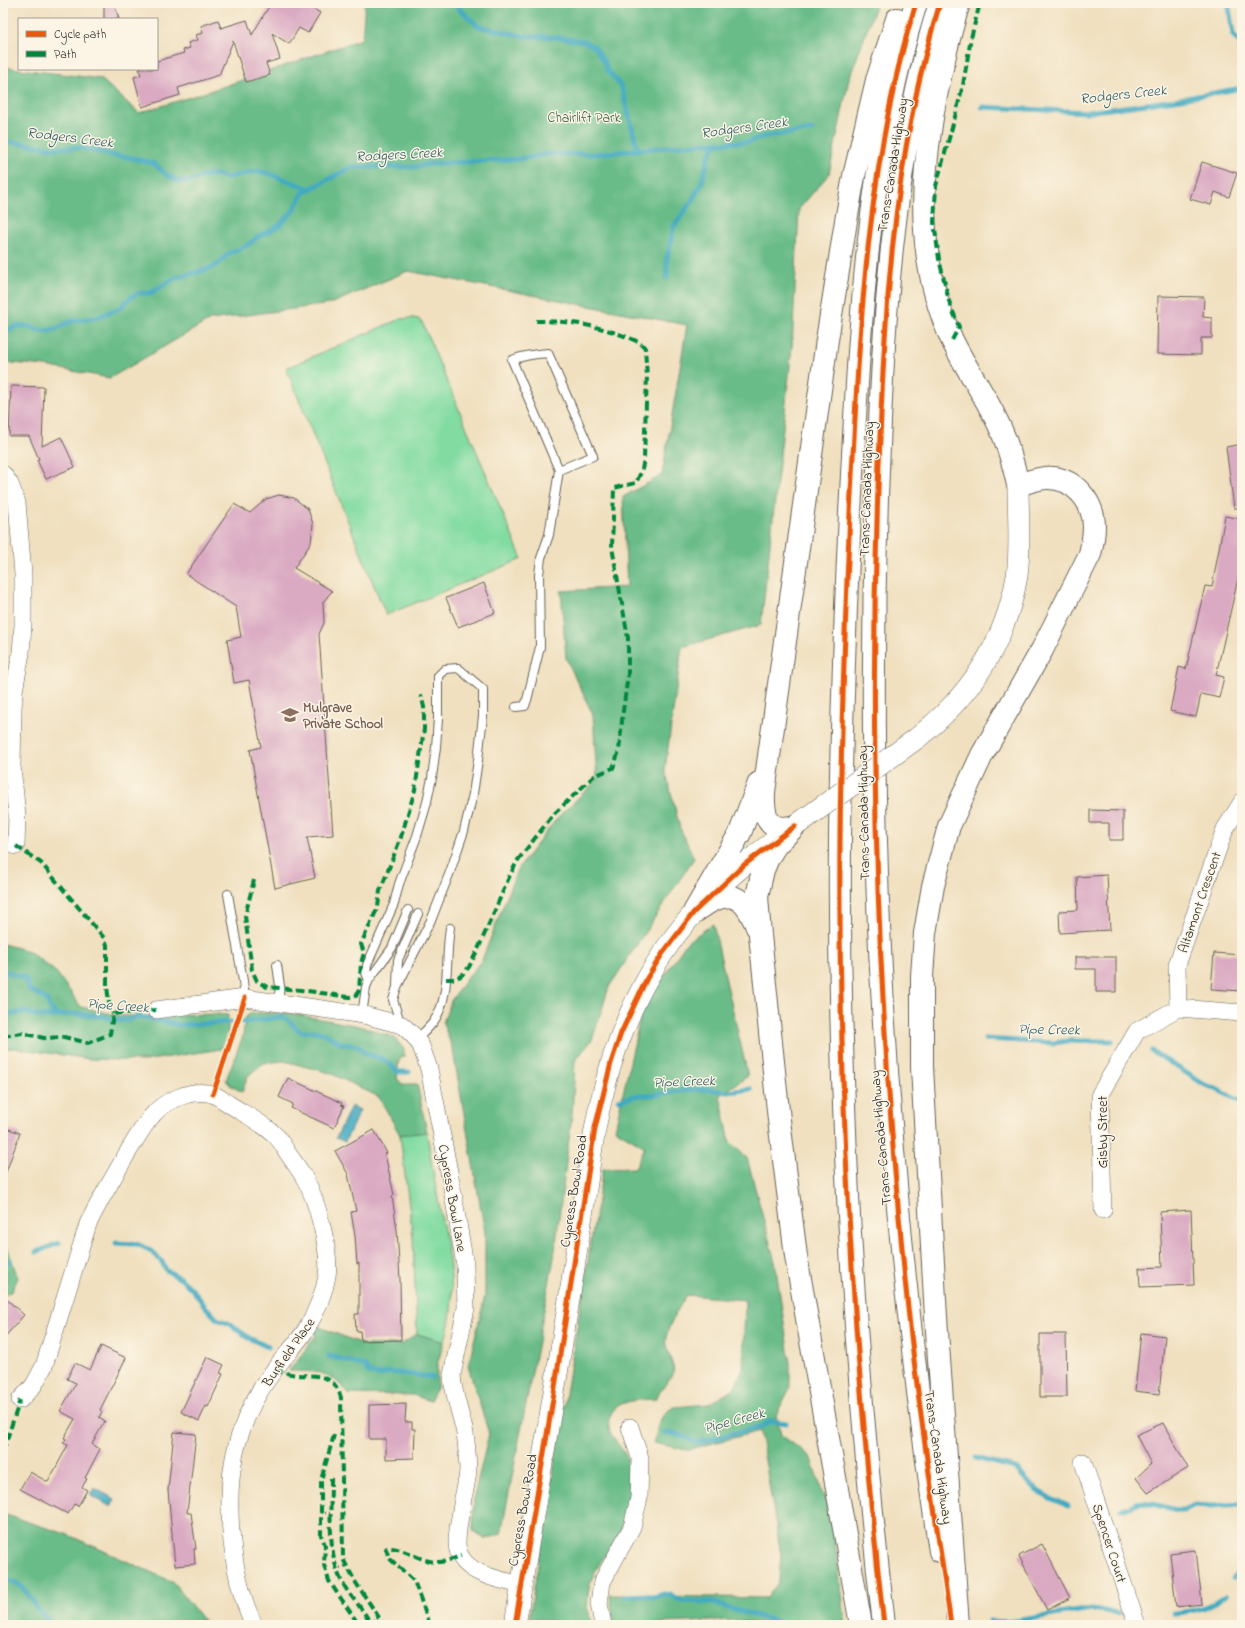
<svg xmlns="http://www.w3.org/2000/svg" width="1245" height="1628" font-family="'Indie Flower',sans-serif">
  <style>
    .green { fill: #82dca2; stroke: #4f7c5f }
    .forest { fill: #69bc88; stroke: #426c52 }
    .water { fill: #42aac1; stroke: #2f636e }
    .lines { fill: none; stroke-linecap: round; stroke-linejoin: round }
    .stream { stroke: #42aac1; stroke-width: 5 }
    .building { fill: #daaac3 }
    .service-casing { stroke: #666155; stroke-width: 10 }
    .minor-casing { stroke: #666155; stroke-width: 18 }
    .tertiary-casing { stroke: #666155; stroke-width: 22 }
    .motorway-casing { stroke: #666155; stroke-width: 24 }
    .path { stroke: #666155; stroke-width: 2.5; stroke-dasharray: 1 3; stroke-linecap: butt }
    .service { stroke: #fff; stroke-width: 8 }
    .minor { stroke: #fff; stroke-width: 17 }
    .tertiary { stroke: #fff; stroke-width: 21 }
    .motorway { stroke: #fff; stroke-width: 22 }
    .tertiary-bridge-casing { stroke: #666155; stroke-width: 22; stroke-linecap: butt }
    .tertiary-bridge { stroke: #fff; stroke-width: 21 }
    .quiet { stroke: #00873e; stroke-width: 4; stroke-dasharray: 8 4; stroke-linecap: butt }
    .cycleway-casing { stroke: #fcf5e5; stroke-width: 8 }
    .cycleway { stroke: #e8590c; stroke-width: 5 }
    .labels { text-anchor: middle; stroke-width: 3; stroke-linejoin: round; paint-order: stroke }
    .park-label { font-size: 14px; fill: #405f4b; stroke: #fcf5e5 }
    .street-label { font-size: 14px; fill: #1c1c1c; stroke: #fcf5e5 }
    .education-label { font-size: 14px; font-weight: bold; fill: #785e54; stroke: #fcf5e5; text-anchor: start }
    .water-label { font-size: 15px; font-style: italic; fill: #2d5c66; stroke: #fcf5e5 }
  </style>
  <rect width="100%" height="100%" fill="#fcf5e5"/>
  <filter id="ink" filterUnits="userSpaceOnUse"><feTurbulence type="fractalNoise" baseFrequency=".025" numOctaves="2"/><feDisplacementMap in="SourceGraphic" scale="8" xChannelSelector="R" yChannelSelector="G"/><feConvolveMatrix kernelMatrix="1 2 1 2 8 2 1 2 1" color-interpolation-filters="sRGB"/></filter>
  <filter id="wash" filterUnits="userSpaceOnUse"><feTurbulence type="fractalNoise" baseFrequency=".012" numOctaves="4" result="noise"/><feDisplacementMap in="SourceGraphic" scale="16" xChannelSelector="R" yChannelSelector="G"/><feGaussianBlur stdDeviation="0.9" result="paint"/><feColorMatrix in="noise" values="0 0 0 0 0 0 0 0 0 0 0 0 0 0 0 0 0 1.4 0 .05"/><feComposite in="paint" operator="in"/></filter>
  <g filter="url(#wash)">
    <rect width="100%" height="100%" fill="#f0e0c0"/>
    <!-- green -->
    <path class="green" d="M412,318L418,319L422,322L522,559L386,615L286,368L400,319Z
      M427,1132C430,1155 434,1177 438,1199C446,1243 461,1298 444,1342L417,1334L413,1237L400,1135Z"/>
    <!-- forest -->
    <path class="forest" d="M365,3H877L849,79L829,174L799,209L792,348L761,625L682,647L665,769L680,828L694,858L609,987L592,1040L575,1061L572,1115L554,1258L501,1534L487,1539L473,1531L474,1496L489,1434L468,1366L485,1296V1233L453,1051L443,1023L451,1001L464,982L482,960L517,870L558,817L597,780L593,715L566,658L561,591L627,587L623,497L662,475L687,325L408,271L330,304L210,320L110,378L45,366L3,362V67L101,79L139,113L222,87L362,39Z
      M713,924L748,1076L720,1095L730,1142L747,1158L775,1262L790,1363V1388L776,1415L781,1435L810,1456L832,1520L846,1625H760L736,1620L614,1625L610,1595L767,1598L779,1581L781,1555L760,1431L687,1450L654,1443L658,1426L662,1417L667,1411L675,1407L708,1404L733,1390L743,1369L745,1300L687,1295C680,1305 663,1333 666,1345C668,1355 673,1361 674,1372L655,1399C641,1400 618,1399 611,1414C601,1434 624,1445 629,1463C633,1481 629,1500 625,1517C619,1547 590,1564 588,1596C587,1607 587,1615 593,1625H528L603,1169L635,1168L645,1147L615,1129L642,1009L687,942Z
      M3,944L29,951L57,973L81,1007L121,1016L217,1014L228,1015V1031L221,1049L144,1061L90,1059L13,1048L3,1049Z
      M250,1013H288L360,1026L394,1037L404,1049V1056L399,1060L397,1078L402,1084H417L427,1132L400,1135L379,1097L330,1073L284,1061L263,1063L248,1076L242,1092L230,1085L226,1080L243,1036L245,1018Z
      M3,1247L8,1249L18,1278L12,1291L3,1296Z
      M317,1326L365,1345L402,1344L417,1334L444,1342L437,1365V1388L430,1401L413,1395L348,1394C330,1369 317,1372 289,1371L315,1337Z
      M3,1514L66,1534L173,1582L207,1625H3Z"/>
    <!-- water -->
    <path class="water" d="M351,1106L360,1110L345,1142L336,1138Z
      M94,1488L115,1499L111,1507L90,1495Z"/>
    <g class="lines">
      <!-- stream -->
      <path class="stream" d="M453,3L478,26L522,36L553,37L584,41L595,47L605,63L607,70L621,86L638,150
        M1226,3L1229,7L1233,35L1242,45
        M982,107L1088,112L1175,100L1242,88
        M3,141L52,148H83L111,155L133,158L155,164L164,173L178,181L187,182L208,175H218L226,178L257,171L267,173L310,189L352,167H414L431,164L519,159L550,154H595L698,144L748,142L762,137L812,130
        M667,278V259L674,226L692,201L702,182L709,155L717,143
        M3,330H8L16,326H30L34,329L48,331L58,328L72,321L95,318L120,308L132,296L140,293H150L175,278L205,270L217,265L229,253L241,249L252,242L256,238L280,225L293,211L304,192L310,189
        M3,971L25,978L30,990L41,996L47,1000L50,1008L57,1016
        M3,1013L13,1014L24,1012L43,1017L76,1014L106,1017L114,1020H129L138,1016L179,1025L231,1022
        M243,1022L281,1017L287,1019L297,1029L302,1032L313,1031L326,1034L340,1043L358,1046L366,1054L381,1058L389,1063L398,1072H409
        M985,1039L1053,1043L1068,1041H1112
        M1152,1051L1205,1085L1214,1088L1242,1102
        M619,1100L639,1095H652L689,1090L705,1089L728,1092L751,1089
        M116,1243L137,1244L150,1250L162,1262L166,1270L181,1279L193,1290L204,1305L217,1319L230,1324L249,1338L268,1347
        M36,1252L59,1243
        M3,1265L10,1261
        M329,1356L365,1366L368,1372L379,1375L389,1372L432,1377
        M665,1433L677,1434L695,1442H701L760,1427L771,1421L786,1423
        M976,1458L1015,1468L1037,1491L1068,1506
        M1121,1509L1137,1503L1144,1502L1177,1510H1183L1196,1505L1211,1506L1242,1504
        M1234,1578L1242,1571
        M3,1580C16,1580 24,1587 31,1598C34,1601 34,1606 37,1609C42,1615 48,1617 51,1625
        M624,1596L646,1595L654,1597L664,1594L670,1595L682,1601L714,1602L724,1607L790,1625
        M1173,1613C1193,1612 1211,1607 1226,1595
        M989,1621L1008,1622L1092,1609L1118,1613"/>
    </g>
    <g id="blocks">
      <!-- building -->
      <path class="building" d="M104,3H114L119,19H104Z
        M271,3H304L320,13L308,33L299,28L289,44L272,33L280,59L266,63L270,75L246,82L233,41L219,75L178,88L180,95L142,107L134,77L141,75L139,69H157V61L184,53L183,50L190,48L188,43L198,40L196,35L203,33L201,26L218,20L221,28L247,20L252,35Z
        M1202,162L1237,173L1229,197L1215,192L1211,205L1190,199Z
        M1158,296L1204,297L1203,317L1212,318V338H1201V355L1157,354Z
        M11,386L44,387L42,446L61,437L75,467L46,479L37,460L39,459L29,436H9Z
        M1242,444V508H1234L1226,447Z
        M279,495L294,498L308,509L313,524L311,543L294,568L332,591L323,602L324,623L319,634L333,835L307,837L315,878L275,888L250,750L261,747L249,680L234,683L227,640L241,637L236,607L186,574L234,504L250,513L266,499Z
        M1225,516L1242,519V575L1239,574L1216,675L1224,677L1219,698L1201,694L1196,717L1170,711L1179,667L1186,669L1205,586L1212,587Z
        M484,583L495,613L458,627L446,598Z
        M1090,810L1123,811V840H1109V823H1090Z
        M1107,875L1110,930L1060,933L1059,911L1078,910L1077,877Z
        M1214,953L1242,955V991L1211,989Z
        M1075,957H1116V992H1096V969H1075Z
        M288,1078L342,1103L341,1105L344,1106L334,1128L291,1108L293,1104L279,1097Z
        M3,1127L20,1133L5,1175H3Z
        M374,1130L387,1153L385,1154L394,1195L392,1196L397,1230L400,1280L401,1340L361,1341L360,1331H356L355,1314H359V1263L357,1264L355,1236L351,1212L356,1211L348,1174L335,1151Z
        M1191,1210L1194,1285L1140,1287L1139,1268L1162,1267L1160,1212Z
        M3,1296L24,1315L3,1339Z
        M1141,1333L1165,1336L1159,1394L1135,1391Z
        M1040,1334H1066L1067,1397H1040Z
        M101,1346L126,1358L100,1410L102,1412L99,1417L105,1421L92,1444L100,1449L85,1478L87,1479L82,1487L87,1490L78,1506L74,1504L68,1514L20,1489L30,1472L48,1482L68,1445L63,1443L66,1439L64,1438L75,1419L60,1411L76,1383L67,1379L75,1363L90,1370Z
        M207,1357L224,1365L220,1373L223,1374L208,1407L206,1406L199,1421L181,1412Z
        M406,1404L405,1422H412V1429H415L414,1458L386,1459V1439H369V1405Z
        M1163,1423L1188,1468L1148,1493L1136,1478L1151,1464L1136,1435Z
        M174,1432L196,1434L187,1513H191L196,1549H194L195,1564L175,1566L168,1490Z
        M1042,1544L1070,1598L1047,1610L1019,1556Z
        M1196,1550L1202,1604L1176,1607L1170,1553Z"/>
    </g>
  </g>
  <g filter="url(#ink)">
    <use href="#blocks" fill-opacity="0" stroke="#666155" stroke-width="1"/>
    <g class="lines">
      <!-- service casing -->
      <g class="service-casing">
        <path id="service" d="M516,707L525,706L527,700L540,647L539,575L541,558L549,535L559,470L512,360C524,355 535,354 548,353L593,456L559,470
          M228,894L243,981L245,998
          M277,965L280,986L278,1002
          M369,980L366,973L367,965L394,904L399,884L417,836L426,806L432,778L436,747L438,719V676L445,669L458,668L483,689V716L478,760L473,794L464,831L450,872L432,918L397,987L393,1000L401,1025
          M397,985L398,960L418,914
          M362,1015L366,987L369,980L392,948L408,910
          M417,1039C422,1034 429,1028 434,1021C451,997 445,957 450,928"/>
      </g>
      <!-- minor casing -->
      <g class="minor-casing">
        <path id="minor" d="M3,474L10,484L17,503L23,574V625L21,653L14,691L13,710L12,766L17,816L16,846
          M1178,1008L1177,965L1225,829L1242,802
          M156,1010L245,998L364,1015L402,1025L414,1036L421,1046L429,1069L451,1182L465,1265L466,1308L452,1375C453,1394 460,1411 464,1429C467,1441 467,1455 468,1468C468,1478 465,1489 463,1498C461,1513 457,1528 457,1543C458,1574 499,1579 521,1585
          M1103,1210L1100,1094L1137,1031L1178,1008L1242,1013
          M20,1400L34,1385L44,1366L88,1224C99,1201 112,1180 125,1157C133,1144 141,1129 151,1117C163,1101 192,1088 212,1094C218,1096 224,1101 229,1104C244,1114 263,1123 276,1136C280,1140 284,1147 287,1152C293,1161 300,1170 305,1179C317,1200 331,1252 327,1276C324,1294 316,1312 307,1328C298,1343 285,1355 275,1369C261,1387 249,1408 242,1429C221,1485 229,1572 254,1625
          M1083,1462L1137,1625
          M603,1625L599,1603L602,1582L632,1527L639,1498L640,1458L630,1427"/>
      </g>
      <!-- tertiary casing -->
      <g class="tertiary-casing">
        <path id="tertiary" d="M916,739C970,696 1005,645 1017,576C1021,546 1018,515 1018,485
          M515,1625C531,1523 550,1421 566,1318C573,1276 579,1233 586,1190C590,1159 594,1127 602,1097C618,1030 648,964 694,913C719,884 750,859 781,836"/>
      </g>
      <!-- motorway casing -->
      <g class="motorway-casing">
        <path id="motorway" d="M940,3C890,163 883,331 877,498C865,850 887,1202 940,1551
          M795,826C767,834 763,815 764,792L827,340L846,221L854,176L877,80L897,19
          M795,826L776,845L769,856L763,870L757,896L760,935L779,1120L796,1256L861,1625
          M696,911C726,889 742,890 757,927
          M694,912L740,833L759,783
          M884,1625C854,1365 838,1103 840,841C841,731 845,622 850,513C859,342 865,167 916,3
          M958,1625L936,1317L922,1067V976L925,933L933,886L949,826L982,755L1042,650L1090,554C1092,545 1094,537 1094,527C1094,501 1073,476 1045,478C1036,479 1027,482 1018,485C1013,462 1007,440 996,419C983,392 965,367 952,340C917,263 920,187 934,106C941,71 948,37 959,3"/>
      </g>
      <!-- path -->
      <path class="path" d="M321,1513H331
        M336,1568L347,1567
        M363,1625L379,1617"/>
      <!-- service -->
      <use href="#service" class="service"/>
      <!-- minor -->
      <use href="#minor" class="minor"/>
      <!-- tertiary -->
      <use href="#tertiary" class="tertiary"/>
      <!-- motorway -->
      <use href="#motorway" class="motorway"/>
      <!-- tertiary-bridge casing -->
      <g class="tertiary-bridge-casing">
        <path id="tertiary-bridge" d="M795,826L916,739"/>
      </g>
      <!-- tertiary-bridge -->
      <use href="#tertiary-bridge" class="tertiary-bridge"/>
      <!-- quiet -->
      <path class="quiet" d="M952,340L959,327L949,301L939,259L934,222L936,186L956,113L963,85L971,38L980,3
        M16,846L41,863L105,939L107,945V986L109,1003L113,1014
        M254,880L245,916L252,970L257,981L267,987L301,990L349,997L356,996L359,990L361,963L364,953L361,944L378,907L380,891L401,837L415,790L424,729V707L421,695
        M446,979H454L461,976L469,967L479,947L510,875L518,860L553,815L594,776L613,768L619,751L623,711L628,675V638L612,547L614,488L636,483L642,470L644,458L647,376L645,348C641,342 634,340 627,337C597,325 569,321 536,321
        M3,1036L22,1033L44,1038L64,1037L88,1043L110,1034L113,1014L156,1010
        M275,1369C278,1371 282,1372 286,1373C309,1379 333,1368 341,1398L343,1559L356,1583L384,1625
        M334,1435L321,1480V1535L325,1545L324,1565L329,1581L359,1625
        M3,1451L20,1400
        M331,1478C331,1510 327,1553 342,1582C350,1597 364,1609 371,1625
        M430,1625L414,1581L389,1558L386,1549L387,1548C405,1547 421,1563 439,1562C446,1562 454,1558 461,1556"/>
      <!-- cycleway casing -->
      <g class="cycleway-casing">
        <path id="cycleway" d="M940,3C891,160 884,326 878,489C868,763 879,1036 908,1308C919,1414 936,1519 951,1625
          M213,1094L245,998
          M515,1625L554,1393L595,1128L611,1063L621,1033L647,978L663,953L694,912L744,865L795,826
          M884,1625C854,1365 838,1103 840,841C841,731 845,622 850,513C859,342 865,167 916,3"/>
      </g>
      <!-- cycleway -->
      <use href="#cycleway" class="cycleway"/>
    </g>
  </g>
  <!-- icons -->
  <defs>
    <g id="school-bare" transform="scale(1.38)"><path d="M0-5L7-2L0 1L-7-2ZM-4 1L0 2.5L4 1V4Q0 6-4 4Z" fill="#8d6e63" stroke="#fcf5e5" stroke-width="2.5" paint-order="stroke"/></g>
  </defs>
  <g fill-rule="evenodd">
    <use href="#school-bare" x="290" y="715"/>
  </g>
  <g class="labels">
    <!-- park labels -->
    <g class="park-label">
      <text x="584" y="122">Chairlift Park</text>
    </g>
    <!-- street labels -->
    <g class="street-label">
      <text transform="translate(892 165) rotate(-81)" y="5">Trans-Canada Highway</text>
      <text transform="translate(866 489) rotate(-88)" y="5">Trans-Canada Highway</text>
      <text transform="translate(863 813) rotate(-91)" y="5">Trans-Canada Highway</text>
      <text transform="translate(1199 902) rotate(-71)" y="5">Altamont Crescent</text>
      <text transform="translate(1102 1132) rotate(-90)" y="5">Gisby Street</text>
      <text transform="translate(880 1138) rotate(-95)" y="5">Trans-Canada Highway</text>
      <text transform="translate(573 1191) rotate(-81)" y="5">Cypress Bowl Road</text>
      <text transform="translate(453 1198) rotate(80)" y="5">Cypress Bowl Lane</text>
      <text transform="translate(288 1352) rotate(-55)" y="5">Burfield Place</text>
      <text transform="translate(939 1457) rotate(82)" y="5">Trans-Canada Highway</text>
      <text transform="translate(522 1510) rotate(-80)" y="5">Cypress Bowl Road</text>
      <text transform="translate(1110 1543) rotate(72)" y="5">Spencer Court</text>
    </g>
    <!-- education labels -->
    <g class="education-label">
      <text x="303" y="712">Mulgrave<tspan x="303" dy="16">Private School</tspan></text>
    </g>
    <!-- water labels -->
    <g class="water-label">
      <text transform="translate(1123 94) rotate(-6)" y="5">Rodgers Creek</text>
      <text transform="translate(744 127) rotate(-8)" y="5">Rodgers Creek</text>
      <text transform="translate(70 137) rotate(7)" y="5">Rodgers Creek</text>
      <text transform="translate(399 154) rotate(-3)" y="5">Rodgers Creek</text>
      <text transform="translate(118 1005) rotate(4)" y="5">Pipe Creek</text>
      <text transform="translate(1049 1029) rotate(1)" y="5">Pipe Creek</text>
      <text transform="translate(684 1081) rotate(-2)" y="5">Pipe Creek</text>
      <text transform="translate(734 1420) rotate(-15)" y="5">Pipe Creek</text>
    </g>
  </g>
  <!-- margin -->
  <rect width="1245" height="1628" fill="none" stroke="#fcf5e5" stroke-width="16"/>
  <!-- legend -->
  <rect x="18" y="18" width="140" height="52" fill="#fcf5e5" stroke="#a29e95"/>
  <rect x="26" y="31" width="20" height="6" fill="#e8590c" stroke="#a29e95"/>
  <text x="54" y="38" font-size="12" fill="#1c1c1c">Cycle path</text>
  <rect x="26" y="51" width="20" height="6" fill="#00873e" stroke="#a29e95"/>
  <text x="54" y="58" font-size="12" fill="#1c1c1c">Path</text>
</svg>
